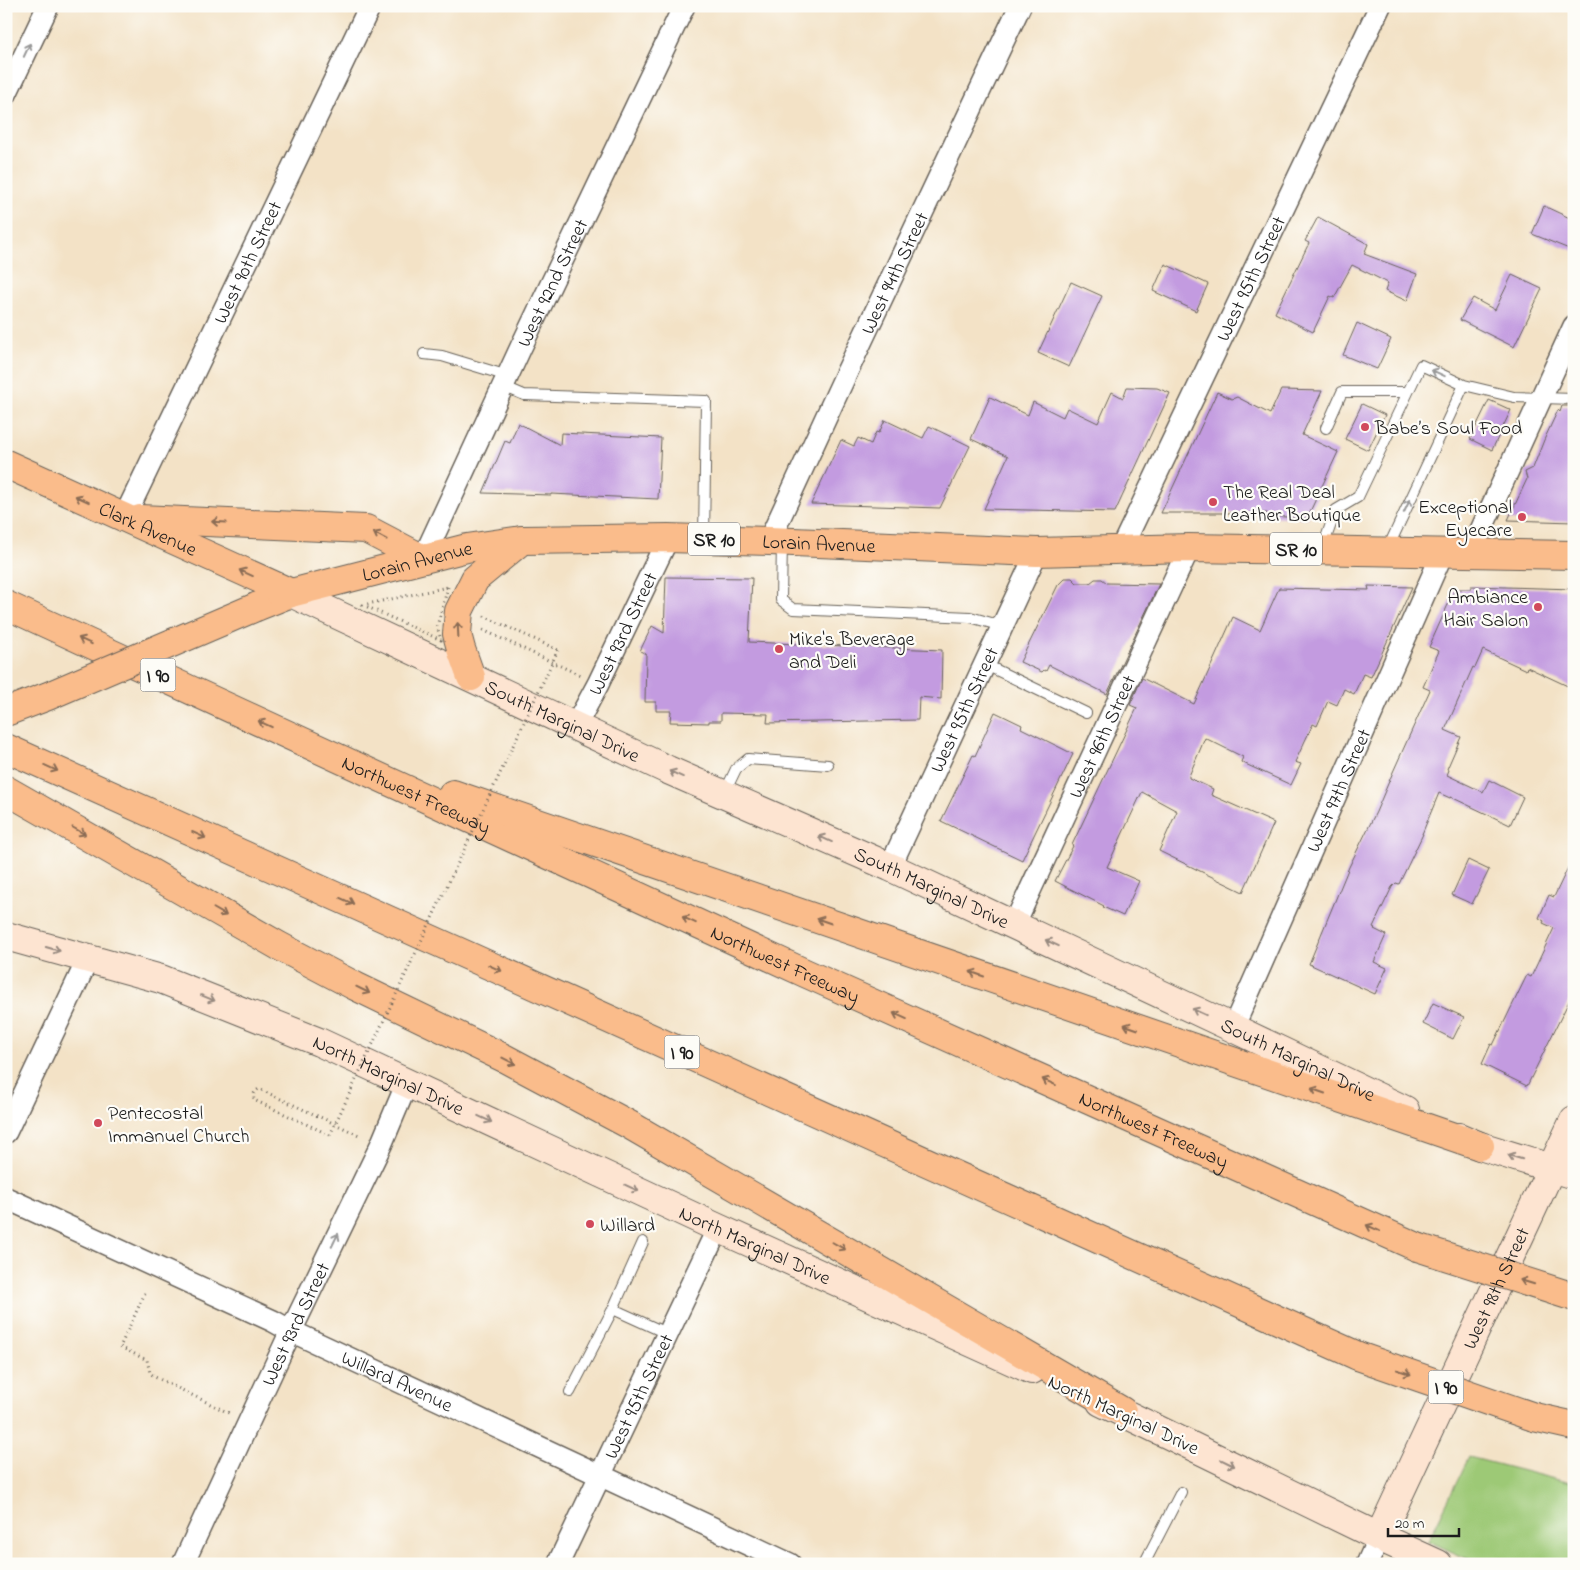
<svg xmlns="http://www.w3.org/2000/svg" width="1580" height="1570" font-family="'Indie Flower',sans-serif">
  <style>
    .green { fill: #9dc976; stroke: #5c7249 }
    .building { fill: #c39be0 }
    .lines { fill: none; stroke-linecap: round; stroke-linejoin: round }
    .lane-casing { stroke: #676158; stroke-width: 12 }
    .street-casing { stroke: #676158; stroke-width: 24 }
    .secondary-casing { stroke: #676158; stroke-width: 30 }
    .primary-casing { stroke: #676158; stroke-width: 30 }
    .highway-casing { stroke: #676158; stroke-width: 30 }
    .path { stroke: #676158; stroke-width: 3; stroke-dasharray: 1 4; stroke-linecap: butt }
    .lane { stroke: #fff; stroke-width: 10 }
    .street { stroke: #fff; stroke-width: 21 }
    .secondary { stroke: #fde4d1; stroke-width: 28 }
    .primary { stroke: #fabc8b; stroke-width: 28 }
    .highway { stroke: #fabc8b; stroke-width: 28 }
    .primary-bridge-casing { stroke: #676158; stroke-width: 30; stroke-linecap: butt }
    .highway-bridge-casing { stroke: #676158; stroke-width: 30; stroke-linecap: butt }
    .path-bridge { stroke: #676158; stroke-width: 3; stroke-dasharray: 1 4; stroke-linecap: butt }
    .primary-bridge { stroke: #fabc8b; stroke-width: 28 }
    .highway-bridge { stroke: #fabc8b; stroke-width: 28 }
    .oneway { stroke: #999 }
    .oneway2 { stroke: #8b6c54 }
    .oneway3 { stroke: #988a80 }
    .poi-dot { fill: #d1495b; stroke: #fdfcf7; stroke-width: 2 }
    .labels { text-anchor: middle; stroke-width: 4.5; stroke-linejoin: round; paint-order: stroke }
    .shield { fill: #fdfcf7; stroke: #605f5e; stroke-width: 1 }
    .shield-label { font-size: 19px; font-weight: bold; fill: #1c1c1c }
    .street-label { font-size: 20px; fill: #1c1c1c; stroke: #fdfcf7 }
    .poi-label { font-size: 20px; fill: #1c1c1c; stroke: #fdfcf7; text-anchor: start }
  </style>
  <rect width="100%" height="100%" fill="#fdfcf7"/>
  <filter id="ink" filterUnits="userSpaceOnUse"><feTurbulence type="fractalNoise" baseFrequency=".02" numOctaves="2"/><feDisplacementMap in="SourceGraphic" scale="10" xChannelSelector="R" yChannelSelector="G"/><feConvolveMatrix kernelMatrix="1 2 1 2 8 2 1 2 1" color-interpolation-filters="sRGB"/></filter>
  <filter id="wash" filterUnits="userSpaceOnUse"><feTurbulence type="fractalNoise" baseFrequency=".0096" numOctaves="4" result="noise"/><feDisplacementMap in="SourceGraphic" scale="20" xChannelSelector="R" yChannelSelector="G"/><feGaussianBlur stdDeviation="1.12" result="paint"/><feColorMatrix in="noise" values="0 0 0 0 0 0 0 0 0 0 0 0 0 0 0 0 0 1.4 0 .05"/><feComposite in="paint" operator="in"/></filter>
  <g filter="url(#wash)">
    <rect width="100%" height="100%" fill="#f3e2c6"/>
    <!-- green -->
    <path class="green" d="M1469,1457L1574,1484V1564H1479L1428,1541Z"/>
    <g id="blocks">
      <!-- building -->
      <path class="building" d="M1544,206L1574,220V251L1532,234Z
        M1318,217L1368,244L1364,254L1417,274L1407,301L1385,291L1388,283L1352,265L1334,298L1330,296L1313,332L1275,313L1309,243L1305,241Z
        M1165,264L1208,284L1196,311L1153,291Z
        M1512,275L1542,289L1514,347L1460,320L1473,298L1495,310Z
        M1071,282L1102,296L1069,367L1038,353Z
        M1357,323L1391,339L1377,369L1343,355Z
        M1127,387L1157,388L1170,393L1115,512L984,509L1008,456L971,439L990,397L1028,415L1033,402L1063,417L1067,408L1098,423L1112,392L1123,398Z
        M1281,390L1322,391L1302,435L1338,452L1307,518L1267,516V513H1161L1217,392L1232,399L1237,397L1270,414Z
        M1489,400L1511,410L1492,450L1470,439Z
        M1362,404L1385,415L1368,450L1345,439Z
        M1562,406H1574V522L1508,520L1527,479L1525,472L1533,468L1544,440L1558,410L1560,412Z
        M885,420L923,438L929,426L970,446L940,508L811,504L841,440L854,446L858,438L871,444L876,432L879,433Z
        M518,423L560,445L561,433L661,438L658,499L551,494V495L483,493L505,441L510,443Z
        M666,577L752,578L749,642L942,650L941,699L919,697L918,720L767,723L768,714L721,713V721H709V723L670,722L671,711H656V702H645L646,654L640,651L652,626L664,633Z
        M1065,578H1072L1077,583H1090L1095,579H1102L1107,583L1159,584L1107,694L1049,665L1046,671L1044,670L1042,672L1020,662L1058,585Z
        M1368,586L1412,587L1371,677L1363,674L1354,694L1344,689L1337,705L1328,701L1317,726L1313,724L1295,762L1301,764L1291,785L1241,762L1243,757L1205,738L1189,776V778L1213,789L1211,795L1274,823L1243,892L1159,851L1177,811L1142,792L1107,867L1139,881L1123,916L1103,907L1104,906L1055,881L1073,846L1072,845L1137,708L1130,705L1142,678L1194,704L1233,617L1260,630L1279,588L1369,590Z
        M1471,586L1574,589V689L1527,667L1526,670L1483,650L1475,668L1473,667L1445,730L1461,737L1447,769L1449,770L1447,775L1483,792L1489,780L1523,797L1510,825L1451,797L1450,798L1439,793L1422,834H1423L1399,884L1396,883L1392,887L1373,927L1375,928L1374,929L1386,935L1374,962L1387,968L1375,994L1309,964L1349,867L1376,812L1393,772L1430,690L1423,687L1439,651L1429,647L1455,589H1471Z
        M995,712L1022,725L1021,728L1073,754L1022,860L941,821L973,755L975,756Z
        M1574,855V991L1527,1086L1482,1064L1491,1044L1493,1045L1527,975L1531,977L1554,928L1543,923L1544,921L1539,918L1549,895L1554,897Z
        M1468,860L1489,870L1472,904L1452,895Z
        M1433,1003L1464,1017L1453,1039L1423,1024Z"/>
    </g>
  </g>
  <g filter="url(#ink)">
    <use href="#blocks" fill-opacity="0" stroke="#676158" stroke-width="1"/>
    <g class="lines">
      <!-- lane casing -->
      <g class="lane-casing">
        <path id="lane" d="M424,354L442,356L508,376
          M1464,385L1514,397L1574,399
          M503,386L524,395L706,401L704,538
          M1326,428L1342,392H1408
          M782,542L781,600L793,609L970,617L1002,626
          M1322,549L1336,510L1358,497L1421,365L1464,385L1387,550
          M984,664L1086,713
          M724,794L736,769L748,759L828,765
          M613,1309L643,1242
          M570,1392L613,1309L668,1334
          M1144,1564L1181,1492"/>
      </g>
      <!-- street casing -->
      <g class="street-casing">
        <g id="street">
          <path d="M6,94L48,6"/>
          <path id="s1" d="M124,518L370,6"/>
          <path id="s2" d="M769,541L846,374L1020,6"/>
          <path id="s3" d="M1121,549L1380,6"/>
          <path d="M1471,552L1574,326"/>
          <path id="s4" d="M423,559L521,347L684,6"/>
          <path id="s5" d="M575,727L598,684L668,538"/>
          <path id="s6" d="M890,867L1037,552"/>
          <path id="s7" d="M1014,925L1189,548"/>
          <path id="s8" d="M1233,1028L1443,552"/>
          <path d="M6,1132L88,959"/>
          <path id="s9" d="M6,1198L273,1321L291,1331L790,1564"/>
          <path id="s10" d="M183,1564L291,1331L381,1145L407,1083"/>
          <path id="s11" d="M558,1564L718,1228"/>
          <path d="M1367,1564L1379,1537"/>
        </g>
      </g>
      <!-- secondary casing -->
      <g class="secondary-casing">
        <g id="secondary">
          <path id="s12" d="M291,593L668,770L890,867L1233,1028L1405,1110"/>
          <path id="s13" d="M6,936L161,979L319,1042L718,1228L1032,1370"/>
          <path d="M1459,1137L1480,1146L1574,1175"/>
          <path d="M1101,1402L1379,1537L1438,1564"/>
          <path id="s14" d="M1379,1537L1574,1120"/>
        </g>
      </g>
      <!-- primary casing -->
      <g class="primary-casing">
        <g id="primary">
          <path id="s15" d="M6,464L291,593"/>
          <path d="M140,519L366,529L423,559"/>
          <path id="s16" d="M256,607L291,593L467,548L522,540L668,538L769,541L1037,552L1189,548L1574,555"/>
          <path d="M471,677L461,649L457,634L459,611L475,579L522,540"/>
        </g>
      </g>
      <!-- highway casing -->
      <g class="highway-casing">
        <g id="highway">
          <path id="s17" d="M6,605L805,973L1417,1247"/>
          <path d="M6,748L1358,1356"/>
          <path d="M6,790L279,946L355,986L504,1058L628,1124L1122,1411"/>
          <path d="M453,794L1480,1146"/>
          <path d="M1534,1417L1574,1426"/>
        </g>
      </g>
      <!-- path -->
      <path class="path" d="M448,587L437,626L441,640L363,605Z
        M484,616L558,650
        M483,630L580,675
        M330,1135L254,1100C253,1094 254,1092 259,1089L359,1135
        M145,1293L120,1347L147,1360L150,1373L155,1377L229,1413"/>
      <!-- lane -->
      <use href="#lane" class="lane"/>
      <!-- street -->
      <use href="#street" class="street"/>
      <!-- secondary -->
      <use href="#secondary" class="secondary"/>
      <!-- primary -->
      <use href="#primary" class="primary"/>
      <!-- highway -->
      <use href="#highway" class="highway"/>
      <!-- primary-bridge casing -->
      <g class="primary-bridge-casing">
        <path id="primary-bridge" d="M6,712L48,696L256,607"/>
      </g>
      <!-- highway-bridge casing -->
      <g class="highway-bridge-casing">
        <path id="highway-bridge" d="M1417,1247L1574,1297
          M1358,1356L1534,1417"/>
      </g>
      <!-- path-bridge -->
      <path class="path-bridge" d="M330,1135L558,650"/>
      <!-- primary-bridge -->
      <use href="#primary-bridge" class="primary-bridge"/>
      <!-- highway-bridge -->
      <use href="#highway-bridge" class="highway-bridge"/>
    </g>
    <!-- one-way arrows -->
    <defs><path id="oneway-shaft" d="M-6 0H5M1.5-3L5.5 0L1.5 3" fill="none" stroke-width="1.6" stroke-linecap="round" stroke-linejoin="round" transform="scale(1.25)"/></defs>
    <g class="oneway">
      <use href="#oneway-shaft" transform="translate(27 50) rotate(-65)"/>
      <use href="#oneway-shaft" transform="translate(1438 373) rotate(-155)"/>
      <use href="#oneway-shaft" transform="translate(1407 506) rotate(-65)"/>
      <use href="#oneway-shaft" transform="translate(335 1240) rotate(-64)"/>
    </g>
    <g class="oneway2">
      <use href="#oneway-shaft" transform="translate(82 499) rotate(-155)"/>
      <use href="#oneway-shaft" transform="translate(219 522) rotate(-177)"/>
      <use href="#oneway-shaft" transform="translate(380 536) rotate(-152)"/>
      <use href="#oneway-shaft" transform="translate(246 573) rotate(-156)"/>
      <use href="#oneway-shaft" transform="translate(458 630) rotate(-93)"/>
      <use href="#oneway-shaft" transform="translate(85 641) rotate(-155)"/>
      <use href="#oneway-shaft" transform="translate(265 724) rotate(-155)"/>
      <use href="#oneway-shaft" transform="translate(51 768) rotate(24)"/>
      <use href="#oneway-shaft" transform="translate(79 831) rotate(30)"/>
      <use href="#oneway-shaft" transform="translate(199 835) rotate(24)"/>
      <use href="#oneway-shaft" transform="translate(347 901) rotate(24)"/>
      <use href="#oneway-shaft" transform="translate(220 912) rotate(30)"/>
      <use href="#oneway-shaft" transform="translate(689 920) rotate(-155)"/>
      <use href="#oneway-shaft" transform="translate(824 921) rotate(-161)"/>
      <use href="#oneway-shaft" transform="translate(495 968) rotate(24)"/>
      <use href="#oneway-shaft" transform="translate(977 974) rotate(-161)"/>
      <use href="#oneway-shaft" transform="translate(363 990) rotate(26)"/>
      <use href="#oneway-shaft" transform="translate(900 1016) rotate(-156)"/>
      <use href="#oneway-shaft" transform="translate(1131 1027) rotate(-161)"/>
      <use href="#oneway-shaft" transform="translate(509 1061) rotate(27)"/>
      <use href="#oneway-shaft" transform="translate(1049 1082) rotate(-156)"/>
      <use href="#oneway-shaft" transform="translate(1318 1091) rotate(-161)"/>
      <use href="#oneway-shaft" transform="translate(1373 1228) rotate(-156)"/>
      <use href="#oneway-shaft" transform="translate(839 1246) rotate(30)"/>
      <use href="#oneway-shaft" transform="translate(1527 1282) rotate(-163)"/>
      <use href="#oneway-shaft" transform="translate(1404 1372) rotate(19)"/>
    </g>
    <g class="oneway3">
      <use href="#oneway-shaft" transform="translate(676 774) rotate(-156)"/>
      <use href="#oneway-shaft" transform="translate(825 839) rotate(-156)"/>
      <use href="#oneway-shaft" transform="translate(1052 943) rotate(-155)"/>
      <use href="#oneway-shaft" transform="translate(53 949) rotate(16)"/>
      <use href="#oneway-shaft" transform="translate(208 998) rotate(22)"/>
      <use href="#oneway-shaft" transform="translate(1199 1012) rotate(-155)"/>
      <use href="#oneway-shaft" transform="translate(485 1119) rotate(25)"/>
      <use href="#oneway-shaft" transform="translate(1515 1157) rotate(-163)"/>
      <use href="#oneway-shaft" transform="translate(632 1188) rotate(25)"/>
      <use href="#oneway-shaft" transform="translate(1228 1463) rotate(26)"/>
    </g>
  </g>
  <!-- markers -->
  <g class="poi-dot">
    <circle cx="1365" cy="427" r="5"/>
    <circle cx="1213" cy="502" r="5"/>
    <circle cx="1522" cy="517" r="5"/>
    <circle cx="1538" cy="607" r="5"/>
    <circle cx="779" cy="649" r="5"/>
    <circle cx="98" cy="1123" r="5"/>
    <circle cx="590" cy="1224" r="5"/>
  </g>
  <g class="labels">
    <!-- shield labels -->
    <g class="shield">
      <rect x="688" y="522.5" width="52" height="33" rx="4"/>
      <rect x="1270" y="532.5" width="52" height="33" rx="4"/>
      <rect x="140.5" y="658.5" width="35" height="33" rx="4"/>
      <rect x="664.5" y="1035.5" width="35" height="33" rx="4"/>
      <rect x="1428.5" y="1370.5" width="35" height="33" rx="4"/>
    </g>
    <g class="shield-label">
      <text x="714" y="546">SR 10</text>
      <text x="1296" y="556">SR 10</text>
      <text x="158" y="682">I 90</text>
      <text x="682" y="1059">I 90</text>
      <text x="1446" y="1394">I 90</text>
    </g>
    <!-- street labels -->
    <g class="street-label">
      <text dy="7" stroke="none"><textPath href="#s1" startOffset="284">West 90th Street</textPath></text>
      <text dy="7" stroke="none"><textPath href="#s2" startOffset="296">West 94th Street</textPath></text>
      <text dy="7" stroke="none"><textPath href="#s3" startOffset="300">West 95th Street</textPath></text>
      <text dy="7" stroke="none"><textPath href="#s4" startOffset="305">West 92nd Street</textPath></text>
      <text dy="7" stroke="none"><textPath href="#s15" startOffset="156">Clark Avenue</textPath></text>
      <text dy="7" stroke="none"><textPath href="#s16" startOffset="572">Lorain Avenue</textPath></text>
      <text dy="7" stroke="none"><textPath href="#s16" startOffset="168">Lorain Avenue</textPath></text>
      <text dy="7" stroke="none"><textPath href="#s5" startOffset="105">West 93rd Street</textPath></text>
      <text dy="7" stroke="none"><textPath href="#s6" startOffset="174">West 95th Street</textPath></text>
      <text dy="7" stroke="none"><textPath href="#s12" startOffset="300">South Marginal Drive</textPath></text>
      <text dy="7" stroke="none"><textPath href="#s7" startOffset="208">West 96th Street</textPath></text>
      <text dy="7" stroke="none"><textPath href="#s8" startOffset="260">West 97th Street</textPath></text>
      <text dy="7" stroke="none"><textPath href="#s17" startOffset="452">Northwest Freeway</textPath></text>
      <text dy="7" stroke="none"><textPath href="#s12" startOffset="705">South Marginal Drive</textPath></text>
      <text dy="7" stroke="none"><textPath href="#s17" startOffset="858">Northwest Freeway</textPath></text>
      <text dy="7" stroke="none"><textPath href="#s12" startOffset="1110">South Marginal Drive</textPath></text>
      <text dy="7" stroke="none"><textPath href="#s13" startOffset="408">North Marginal Drive</textPath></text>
      <text dy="7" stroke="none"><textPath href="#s17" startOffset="1262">Northwest Freeway</textPath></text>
      <text dy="7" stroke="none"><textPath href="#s13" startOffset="812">North Marginal Drive</textPath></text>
      <text dy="7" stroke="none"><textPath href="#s14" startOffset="275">West 98th Street</textPath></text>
      <text dy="7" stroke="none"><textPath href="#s10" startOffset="265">West 93rd Street</textPath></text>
      <text dy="7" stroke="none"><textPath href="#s9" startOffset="432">Willard Avenue</textPath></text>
      <text dy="7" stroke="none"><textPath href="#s11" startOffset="186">West 95th Street</textPath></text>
      <text transform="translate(1124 1414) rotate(25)" y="7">North Marginal Drive</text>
    </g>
    <!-- poi labels -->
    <g class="poi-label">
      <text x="1375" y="434">Babe’s Soul Food</text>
      <text x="1223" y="498">The Real Deal<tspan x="1223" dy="23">Leather Boutique</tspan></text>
      <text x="1512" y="513" text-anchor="end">Exceptional<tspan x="1512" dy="23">Eyecare</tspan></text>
      <text x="1528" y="603" text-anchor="end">Ambiance<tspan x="1528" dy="23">Hair Salon</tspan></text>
      <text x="789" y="645">Mike's Beverage<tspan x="789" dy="23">and Deli</tspan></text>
      <text x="108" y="1119">Pentecostal<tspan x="108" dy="23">Immanuel Church</tspan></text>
      <text x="600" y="1231">Willard</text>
    </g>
  </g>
  <!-- margin -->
  <rect width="1580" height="1570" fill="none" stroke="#fdfcf7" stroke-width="25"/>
  <!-- scale -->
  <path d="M1388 1528v8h71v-8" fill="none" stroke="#1c1c1c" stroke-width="2.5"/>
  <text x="1395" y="1528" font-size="15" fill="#1c1c1c" stroke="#fdfcf7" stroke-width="4" paint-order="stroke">20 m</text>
</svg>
